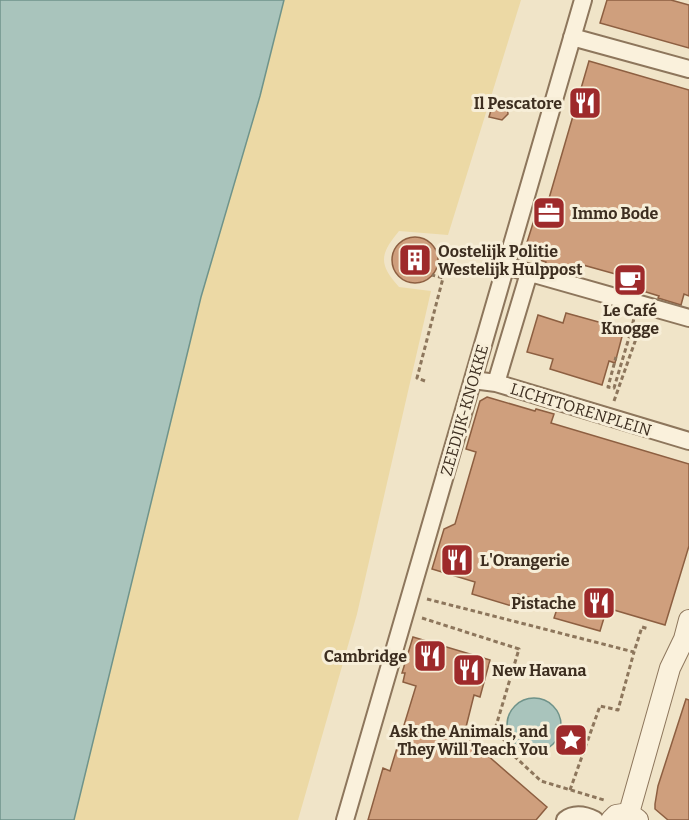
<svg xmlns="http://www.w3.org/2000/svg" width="689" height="820" font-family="Bitter,serif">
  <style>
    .sand { fill: #ecd9a5 }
    .water { fill: #a9c4bc; stroke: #6f938a; stroke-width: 1.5 }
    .building { fill: #cf9f7d; stroke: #8d5f41; stroke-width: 1.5 }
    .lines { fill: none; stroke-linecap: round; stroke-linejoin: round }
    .minor-casing { stroke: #8d765c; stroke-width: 20 }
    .tertiary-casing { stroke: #8d765c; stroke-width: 22 }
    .path { stroke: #8d765c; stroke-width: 3; stroke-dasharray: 4.5 3; stroke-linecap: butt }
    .minor { stroke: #faf1dc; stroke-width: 16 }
    .tertiary { stroke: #faf1dc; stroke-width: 20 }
    .labels { text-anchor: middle; stroke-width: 6; stroke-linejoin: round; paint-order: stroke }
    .poi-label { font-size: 16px; font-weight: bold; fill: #3d2e20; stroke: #f7eed8; text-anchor: end }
    .street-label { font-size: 16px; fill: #3d2e20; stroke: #f7eed8 }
  </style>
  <rect width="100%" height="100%" fill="#f0e4c8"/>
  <!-- sand -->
  <path class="sand" d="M284,0H521L448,235L399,231C380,254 378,264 399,287L431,291L357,614L298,820H74L201,297L260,96Z"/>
  <!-- water -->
  <path class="water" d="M0,0H284L260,96L201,297L74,820H0Z
    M507 725a27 27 0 1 1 54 0a27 27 0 1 1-54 0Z"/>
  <!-- building -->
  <path class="building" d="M607,0H671L689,5V48L600,23Z
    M589,61L689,90V296L684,294L681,305L658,298L659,296L617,283L619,275L583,265L580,275L545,265L546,262L523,255L535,217L543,219Z
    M494,100L504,103L507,107L508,114L502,120L489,117Z
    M392 260a23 23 0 1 1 46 0a23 23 0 1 1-46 0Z
    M566,313L624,329L615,363L609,361L602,385L550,369L553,359L527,352L538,315L563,323Z
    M487,397L535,411L536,409L554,414L551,423L689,464V546L665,625L607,608L600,631L554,618L558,606L518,594L515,607L472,594L475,582L432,569L444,529L455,524L476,452L466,449L480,401Z
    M413,637L490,660L480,697L474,695L464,735L547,807L536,820H368L383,768L390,771L416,686L403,682L405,673H402Z
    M686,699L689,700V820H668L655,809V804L658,786Z"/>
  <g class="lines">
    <!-- minor casing -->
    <g class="minor-casing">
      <path id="minor" d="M572,37L689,69
        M506,266L689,318
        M473,380L496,383L689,441
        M496,383L529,273
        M345,820L583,0
        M565,820C574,813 585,815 595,820"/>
    </g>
    <!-- tertiary casing -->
    <g class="tertiary-casing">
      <path id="tertiary" d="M629,813L670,668L684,639L689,620
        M611,820L616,815L629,813L638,820"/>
    </g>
    <!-- path -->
    <path class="path" d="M631,331L634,318
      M425,381L417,378L443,278L432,275
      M614,401L638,333L631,331L614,388L608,387L616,357
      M427,599L634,652L642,627L649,629
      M422,618L519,649L496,726L512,754L541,781L604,800
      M570,790L600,706L618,710L634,652"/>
    <!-- minor -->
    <use href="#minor" class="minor"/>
    <!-- tertiary -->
    <use href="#tertiary" class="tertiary"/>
  </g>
  <!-- icons -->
  <defs>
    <g id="restaurant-square" transform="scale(1.725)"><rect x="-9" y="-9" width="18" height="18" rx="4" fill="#9e2a2b" stroke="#f7eed8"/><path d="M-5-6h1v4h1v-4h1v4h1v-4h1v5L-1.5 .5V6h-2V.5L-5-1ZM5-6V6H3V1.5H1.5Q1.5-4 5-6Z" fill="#fff"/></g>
    <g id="office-square" transform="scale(1.725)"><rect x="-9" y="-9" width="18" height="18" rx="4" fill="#9e2a2b" stroke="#f7eed8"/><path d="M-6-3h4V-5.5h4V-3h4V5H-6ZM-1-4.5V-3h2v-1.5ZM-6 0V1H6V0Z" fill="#fff"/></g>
    <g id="building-square" transform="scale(1.725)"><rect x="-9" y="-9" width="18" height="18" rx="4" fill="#9e2a2b" stroke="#f7eed8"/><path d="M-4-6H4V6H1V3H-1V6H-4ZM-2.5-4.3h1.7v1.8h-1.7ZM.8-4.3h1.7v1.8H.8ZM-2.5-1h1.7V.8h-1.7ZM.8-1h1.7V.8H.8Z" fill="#fff"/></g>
    <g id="cafe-square" transform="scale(1.725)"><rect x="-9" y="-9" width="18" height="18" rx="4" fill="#9e2a2b" stroke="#f7eed8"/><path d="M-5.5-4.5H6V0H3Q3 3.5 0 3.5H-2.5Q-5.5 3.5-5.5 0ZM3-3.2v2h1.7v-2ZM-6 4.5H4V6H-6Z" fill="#fff"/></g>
    <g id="sight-square" transform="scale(1.725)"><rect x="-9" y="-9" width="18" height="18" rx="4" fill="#9e2a2b" stroke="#f7eed8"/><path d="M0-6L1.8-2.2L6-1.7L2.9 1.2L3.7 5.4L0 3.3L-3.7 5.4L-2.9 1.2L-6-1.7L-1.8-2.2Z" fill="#fff"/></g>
  </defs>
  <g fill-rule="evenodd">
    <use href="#restaurant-square" x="585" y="103"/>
    <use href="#office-square" x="549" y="213"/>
    <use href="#building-square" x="415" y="260"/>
    <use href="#cafe-square" x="630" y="280"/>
    <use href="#restaurant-square" x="457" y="560"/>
    <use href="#restaurant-square" x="599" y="603"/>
    <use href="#restaurant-square" x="430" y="656"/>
    <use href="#restaurant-square" x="469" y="670"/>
    <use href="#sight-square" x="571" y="740"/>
  </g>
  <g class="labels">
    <!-- poi labels -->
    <g class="poi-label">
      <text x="562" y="109">Il Pescatore</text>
      <text x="572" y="219" text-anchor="start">Immo Bode</text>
      <text x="438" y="257" text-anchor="start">Oostelijk Politie<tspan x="438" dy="18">Westelijk Hulppost</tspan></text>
      <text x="630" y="316" text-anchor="middle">Le Café<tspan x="630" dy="18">Knogge</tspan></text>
      <text x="480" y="566" text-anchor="start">L'Orangerie</text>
      <text x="576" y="609">Pistache</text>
      <text x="407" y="662">Cambridge</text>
      <text x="492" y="676" text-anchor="start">New Havana</text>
      <text x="548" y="737">Ask the Animals, and<tspan x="548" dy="18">They Will Teach You</tspan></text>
    </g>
    <!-- street labels -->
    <g class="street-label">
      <text transform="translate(581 409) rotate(17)" y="6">LICHTTORENPLEIN</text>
      <text transform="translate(464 410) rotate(-74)" y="6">ZEEDIJK-KNOKKE</text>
    </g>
  </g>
</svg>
